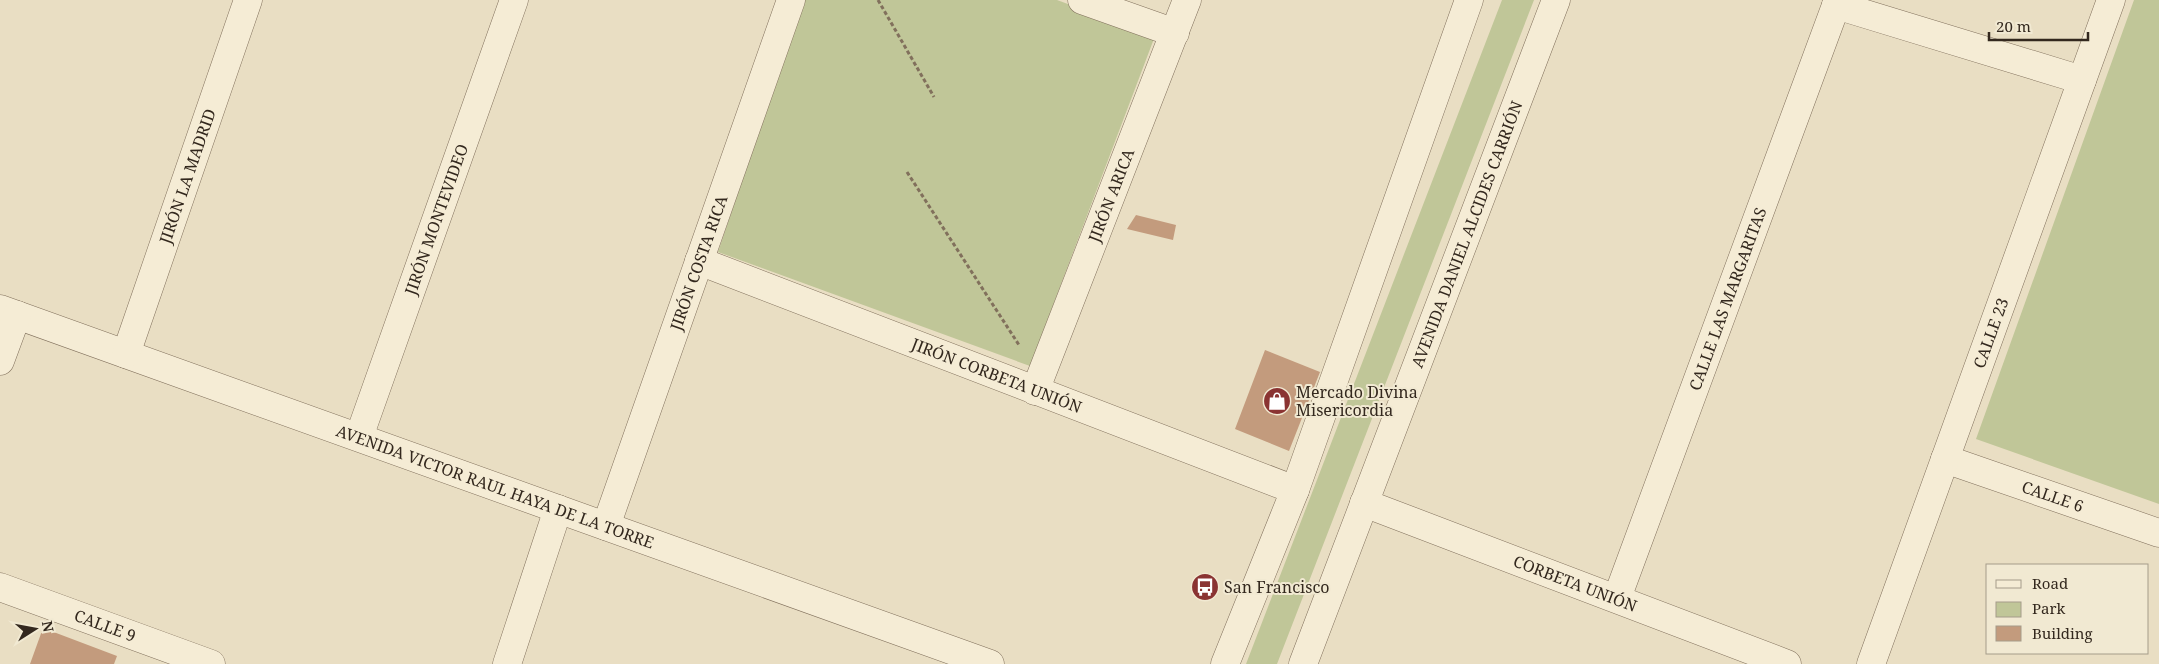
<svg xmlns="http://www.w3.org/2000/svg" width="2159" height="664" font-family="'Noto Serif',serif">
  <style>
    .green { fill: #c0c698 }
    .building { fill: #c39b7d }
    .lines { fill: none; stroke-linecap: round; stroke-linejoin: round }
    .minor-casing { stroke: #81705c; stroke-width: 29 }
    .path { stroke: #81705c; stroke-width: 3; stroke-dasharray: 4 2.5; stroke-linecap: butt }
    .minor { stroke: #f5ecd5; stroke-width: 28 }
    .labels { text-anchor: middle; stroke-width: 4; stroke-linejoin: round; paint-order: stroke }
    .street-label { font-size: 16px; fill: #33281e; stroke: #f1e9d2 }
    .poi-label { font-size: 16px; fill: #33281e; stroke: #f1e9d2; text-anchor: start }
  </style>
  <rect width="100%" height="100%" fill="#e9dec3"/>
  <!-- green -->
  <path class="green" d="M803,0H1057L1155,36L1030,366L718,252Z
    M1502,0H1534L1277,664H1246Z
    M2134,0H2159V504L1976,439Z"/>
  <!-- building -->
  <path class="building" d="M1136,215L1176,225L1173,240L1127,229Z
    M1265,350L1320,372L1289,451L1235,429Z
    M43,628L117,656L114,664H30Z"/>
  <g class="lines">
    <!-- minor casing -->
    <g class="minor-casing">
      <g id="minor">
        <path d="M1082,0L1175,33"/>
        <path d="M1836,5L2082,80"/>
        <path id="s1" d="M699,261L1295,490"/>
        <path id="s2" d="M0,309L990,664"/>
        <path id="s3" d="M126,354L248,0"/>
        <path d="M0,361L17,315"/>
        <path id="s4" d="M1035,391L1187,0"/>
        <path id="s5" d="M359,437L514,0"/>
        <path id="s6" d="M1945,459L2159,533"/>
        <path id="s7" d="M1364,503L1787,664"/>
        <path id="s8" d="M606,526L791,0"/>
        <path id="s9" d="M0,587L211,664"/>
        <path id="s10" d="M1617,598L1838,0"/>
        <path d="M507,664L558,509"/>
        <path d="M1225,664L1295,490L1469,0"/>
        <path id="s11" d="M1303,664L1556,0"/>
        <path id="s12" d="M1871,664L2111,0"/>
      </g>
    </g>
    <!-- path -->
    <path class="path" d="M878,0L934,97
      M907,172L1019,345"/>
    <!-- minor -->
    <use href="#minor" class="minor"/>
  </g>
  <!-- icons -->
  <defs>
    <g id="shop-disc" transform="scale(1.4375)"><circle r="9.5" fill="#8a3332" stroke="#f1e9d2"/><path d="M-5-2.5h2.3a2.7 3.5 0 0 1 5.4 0H5L5.5 6h-11ZM-1.5-2.5h3a1.5 2.3 0 0 0-3 0Z" fill="#fff"/></g>
    <g id="bus-disc" transform="scale(1.4375)"><circle r="9.5" fill="#8a3332" stroke="#f1e9d2"/><path d="M-5-6H5V4H4V6H2V4H-2V6H-4V4H-5ZM-3.5-4V0h7V-4ZM-3.5 1.2v1.5H-2V1.2ZM2 1.2v1.5H3.5V1.2Z" fill="#fff"/></g>
  </defs>
  <g fill-rule="evenodd">
    <use href="#shop-disc" x="1277" y="401"/>
    <use href="#bus-disc" x="1205" y="587"/>
  </g>
  <g class="labels">
    <!-- street labels -->
    <g class="street-label">
      <text dy="6" stroke="none"><textPath href="#s3" startOffset="188">JIRÓN LA MADRID</textPath></text>
      <text dy="6" stroke="none"><textPath href="#s4" startOffset="210">JIRÓN ARICA</textPath></text>
      <text dy="6" stroke="none"><textPath href="#s5" startOffset="231">JIRÓN MONTEVIDEO</textPath></text>
      <text dy="6" stroke="none"><textPath href="#s11" startOffset="460">AVENIDA DANIEL ALCIDES CARRIÓN</textPath></text>
      <text dy="6" stroke="none"><textPath href="#s8" startOffset="279">JIRÓN COSTA RICA</textPath></text>
      <text dy="6" stroke="none"><textPath href="#s10" startOffset="319">CALLE LAS MARGARITAS</textPath></text>
      <text dy="6" stroke="none"><textPath href="#s12" startOffset="352">CALLE 23</textPath></text>
      <text dy="6" stroke="none"><textPath href="#s1" startOffset="319">JIRÓN CORBETA UNIÓN</textPath></text>
      <text dy="6" stroke="none"><textPath href="#s2" startOffset="526">AVENIDA VICTOR RAUL HAYA DE LA TORRE</textPath></text>
      <text dy="6" stroke="none"><textPath href="#s6" startOffset="114">CALLE 6</textPath></text>
      <text dy="6" stroke="none"><textPath href="#s7" startOffset="226">CORBETA UNIÓN</textPath></text>
      <text dy="6" stroke="none"><textPath href="#s9" startOffset="112">CALLE 9</textPath></text>
    </g>
    <!-- poi labels -->
    <g class="poi-label">
      <text x="1296" y="398">Mercado Divina<tspan x="1296" dy="18">Misericordia</tspan></text>
      <text x="1224" y="593">San Francisco</text>
    </g>
  </g>
  <!-- legend -->
  <rect x="1986" y="564" width="162" height="90" fill="#f1e9d2" stroke="#a59c8a"/>
  <rect x="1996" y="580" width="25" height="8" fill="#f5ecd5" stroke="#a59c8a"/>
  <text x="2032" y="589" font-size="15" fill="#33281e">Road</text>
  <rect x="1996" y="602" width="25" height="15" fill="#c0c698" stroke="#a59c8a"/>
  <text x="2032" y="614" font-size="15" fill="#33281e">Park</text>
  <rect x="1996" y="626" width="25" height="15" fill="#c39b7d" stroke="#a59c8a"/>
  <text x="2032" y="639" font-size="15" fill="#33281e">Building</text>
  <!-- north arrow -->
  <g transform="translate(35 629) rotate(79)" stroke="#f1e9d2" stroke-width="4" paint-order="stroke">
  <path d="M0-4L9 19L0 12L-9 19Z" fill="#33281e"/>
  <text y="-8" font-size="14" font-weight="bold" text-anchor="middle" fill="#33281e">N</text>
  </g>
  <!-- scale -->
  <path d="M1989 32v8h99v-8" fill="none" stroke="#33281e" stroke-width="2.5"/>
  <text x="1996" y="32" font-size="15" fill="#33281e" stroke="#f1e9d2" stroke-width="4" paint-order="stroke">20 m</text>
</svg>
